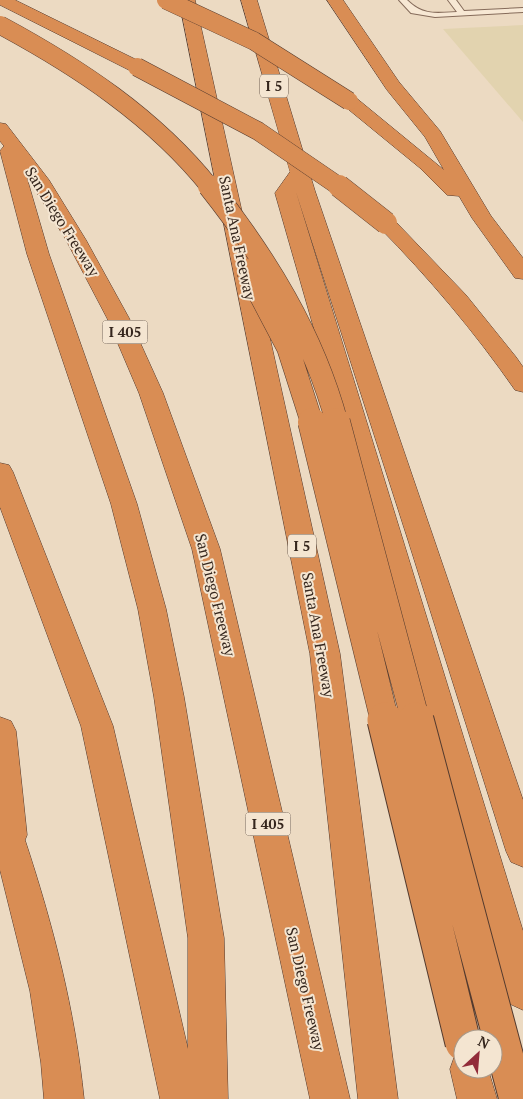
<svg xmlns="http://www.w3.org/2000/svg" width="523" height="1099" font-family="'PT Serif',serif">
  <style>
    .farmland { fill: #e2d3af }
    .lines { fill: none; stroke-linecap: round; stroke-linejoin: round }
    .service-casing { stroke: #856b5a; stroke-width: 2 }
    .motorway-casing { stroke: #533a2e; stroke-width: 1 }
    .service { fill: #f7e8d4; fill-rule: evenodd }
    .motorway { fill: #d98d54; fill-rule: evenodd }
    .motorway-bridge-far3-casing { stroke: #533a2e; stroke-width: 19; stroke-linecap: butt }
    .motorway-bridge-far2-casing { stroke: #533a2e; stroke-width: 23; stroke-linecap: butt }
    .motorway-bridge-far1-casing { stroke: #533a2e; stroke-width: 29; stroke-linecap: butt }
    .motorway-bridge-casing { stroke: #533a2e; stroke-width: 37; stroke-linecap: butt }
    .motorway-bridge-far3 { stroke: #d98d54; stroke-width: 18 }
    .motorway-bridge-far2 { stroke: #d98d54; stroke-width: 22 }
    .motorway-bridge-far1 { stroke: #d98d54; stroke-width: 28 }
    .motorway-bridge { stroke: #d98d54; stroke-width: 35 }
    .labels { text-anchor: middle; stroke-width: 4; stroke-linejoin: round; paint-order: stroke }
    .shield { fill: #f4e5d1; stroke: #6e5f53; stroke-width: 1 }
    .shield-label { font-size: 14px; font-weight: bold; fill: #35261d }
    .street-label { font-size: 15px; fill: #35261d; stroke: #f4e5d1 }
  </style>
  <rect width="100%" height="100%" fill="#ecdac2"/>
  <!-- farmland -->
  <path class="farmland" d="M523,25V122L443,29Z"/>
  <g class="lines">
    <!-- service casing -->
    <g class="service-casing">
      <path id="service" d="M399,0H407C423,16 436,13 457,12L448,0H456L464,11L523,8V12L435,17L411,13Z"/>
    </g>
    <!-- motorway casing -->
    <g class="motorway-casing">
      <path id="motorway" d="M0,0H15L143,63L145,67L143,71H131L0,5Z
        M179,0H195L340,654L398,1099H358L310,654Z
        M241,0H257L315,191L523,800V867L511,862L506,851L408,540L296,192L523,931V1010L510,1004L504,991L275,193L290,172Z
        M327,0H343L399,82L440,131L491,216L523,258V279L515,278L472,218L459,196L447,195L420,168L343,105L340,101L343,97L349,96L355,97L444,170L425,137L387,90Z
        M0,123L6,124L49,180L86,240L129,318L163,393L220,549L350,1099H310L192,549L139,393L107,318L66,240L26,175L49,254L137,504L166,609L184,697L224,938L228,1099H160L81,726L0,507V463L9,465L13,472L113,726L188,1049V938L154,697L138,609L111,504L27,254L0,151L4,146L0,141Z
        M386,217L393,219L466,295L516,357L523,367V392L515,390C474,331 429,278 379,227L376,223L379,219Z
        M0,717L11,721L16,731L27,835L25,840C53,925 75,1010 84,1099H44L41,1063L30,991L0,870Z
        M463,1052V1069H488L497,1099H457L450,1069L455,1055Z"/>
    </g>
    <!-- service -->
    <use href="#service" class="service"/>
    <!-- motorway -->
    <use href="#motorway" class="motorway"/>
    <!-- motorway-bridge-far3 casing -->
    <g class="motorway-bridge-far3-casing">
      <path id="motorway-bridge-far3" d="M166,0L254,41L349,101
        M0,25C78,67 154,117 210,187
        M137,67L258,131L340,187"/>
    </g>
    <!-- motorway-bridge-far2 casing -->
    <g class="motorway-bridge-far2-casing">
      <path id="motorway-bridge-far2" d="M209,186C266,258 313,334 337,423
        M339,186L386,223
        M247,270L288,348L312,423"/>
    </g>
    <!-- motorway-bridge-far1 casing -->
    <g class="motorway-bridge-far1-casing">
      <path id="motorway-bridge-far1" d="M312,422L385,722
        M336,422L416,722"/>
    </g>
    <!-- motorway-bridge casing -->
    <g class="motorway-bridge-casing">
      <path id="motorway-bridge" d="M385,720L463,1043
        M416,720L517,1099"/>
    </g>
    <!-- motorway-bridge-far3 -->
    <use href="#motorway-bridge-far3" class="motorway-bridge-far3"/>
    <!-- motorway-bridge-far2 -->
    <use href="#motorway-bridge-far2" class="motorway-bridge-far2"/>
    <!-- motorway-bridge-far1 -->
    <use href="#motorway-bridge-far1" class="motorway-bridge-far1"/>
    <!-- motorway-bridge -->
    <use href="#motorway-bridge" class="motorway-bridge"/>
  </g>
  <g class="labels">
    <!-- shield labels -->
    <g class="shield">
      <rect x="260" y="74.5" width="28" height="23" rx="4"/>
      <rect x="102.5" y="320.5" width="45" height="23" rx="4"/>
      <rect x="288" y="534.5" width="28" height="23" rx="4"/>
      <rect x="245.5" y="812.5" width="45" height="23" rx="4"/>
    </g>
    <g class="shield-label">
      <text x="274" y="91">I 5</text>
      <text x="125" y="337">I 405</text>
      <text x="302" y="551">I 5</text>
      <text x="268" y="829">I 405</text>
    </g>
    <!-- street labels -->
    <g class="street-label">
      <text transform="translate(62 222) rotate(58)" y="5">San Diego Freeway</text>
      <text transform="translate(237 238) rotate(78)" y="5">Santa Ana Freeway</text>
      <text transform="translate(215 595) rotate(76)" y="5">San Diego Freeway</text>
      <text transform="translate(318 635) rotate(80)" y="5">Santa Ana Freeway</text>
      <text transform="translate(305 989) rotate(77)" y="5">San Diego Freeway</text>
    </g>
  </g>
  <!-- north arrow -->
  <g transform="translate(478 1054) rotate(26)"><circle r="24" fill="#f4e5d1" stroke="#a89989"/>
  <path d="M0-4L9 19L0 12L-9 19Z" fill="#922c3a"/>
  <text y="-8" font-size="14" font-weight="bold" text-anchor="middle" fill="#35261d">N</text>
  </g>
</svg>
